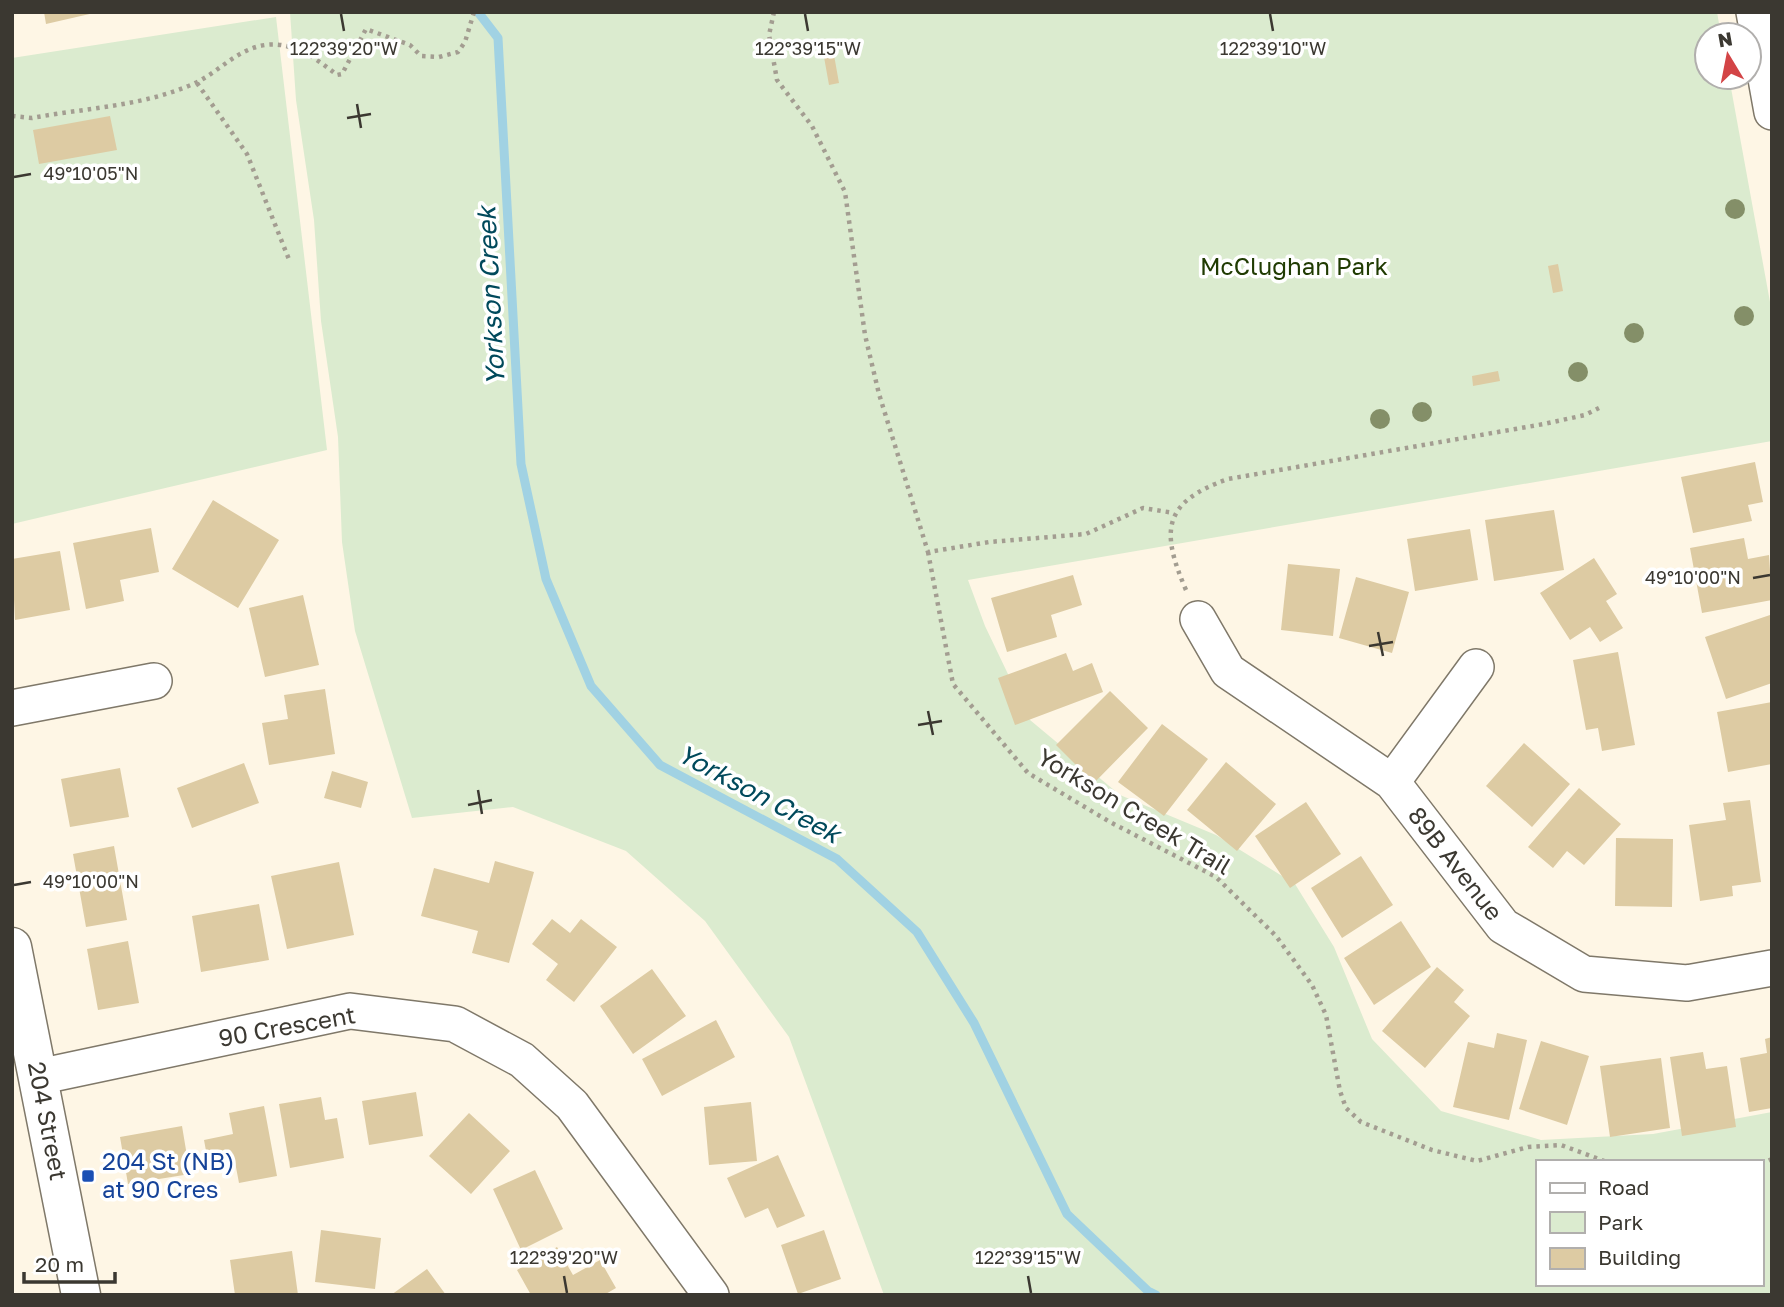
<svg xmlns="http://www.w3.org/2000/svg" width="1784" height="1307" font-family="'Golos Text',sans-serif">
  <style>
    .green { fill: #dbebcf; fill-rule: evenodd }
    .lines { fill: none; stroke-linecap: round; stroke-linejoin: round }
    .stream { stroke: #a1d2e3; stroke-width: 9 }
    .building { fill: #ddcba3 }
    .minor-casing { stroke: #7f7869; stroke-width: 38 }
    .tertiary-casing { stroke: #7f7869; stroke-width: 41 }
    .path { stroke: #a39d91; stroke-width: 4.5; stroke-dasharray: 3.5 5; stroke-linecap: butt }
    .minor { stroke: #fff; stroke-width: 35 }
    .tertiary { stroke: #fff; stroke-width: 38 }
    .tree { fill: #848f68 }
    .ticks { fill: none; stroke: #3b3831; stroke-width: 2.5 }
    .transit-dot { fill: #1a4fb4; stroke: #fff; stroke-width: 2.5 }
    .labels { text-anchor: middle; stroke-width: 7; stroke-linejoin: round; paint-order: stroke }
    .park-label { font-size: 24px; fill: #203b02; stroke: #fff }
    .street-label { font-size: 24px; fill: #3b3831; stroke: #fff }
    .transit-label { font-size: 24px; fill: #164399; stroke: #fff; text-anchor: start }
    .water-label { font-size: 26px; font-style: italic; fill: #00495b; stroke: #fff }
    .ticks-label { font-size: 18px; text-anchor: middle; fill: #3b3831; stroke: #fff; stroke-width: 7; stroke-linejoin: round; paint-order: stroke }
  </style>
  <rect width="100%" height="100%" fill="#fef6e5"/>
  <!-- green -->
  <path class="green" d="M290,12H1717L1721,35H1707V77H1729L1772,313V441L968,580L985,626L1030,720L1120,795L1216,835L1295,884L1334,947L1372,1039L1441,1111L1541,1140L1653,1134L1772,1112V1295H884L789,1037L705,921L626,851L513,807L412,818L355,631L342,542L338,437L321,321L314,220L296,100ZM1537,1162H1761V1284H1537Z
    M276,17L327,450L12,524V58Z"/>
  <g class="lines">
    <!-- stream -->
    <path class="stream" d="M478,12L498,38L521,464L546,579L591,686L660,765L837,859L917,932L974,1023L1067,1214L1148,1291L1156,1295"/>
  </g>
  <!-- building -->
  <path class="building" d="M44,12H94V13L46,24Z
    M834,55L839,83L829,85L824,57Z
    M110,116L117,150L39,164L33,130Z
    M1558,264L1563,291L1553,293L1548,266Z
    M1498,371L1500,381L1473,386L1472,376Z
    M1755,462L1763,502L1748,505L1752,521L1693,533L1681,477Z
    M213,500L279,540L238,608L172,569Z
    M1554,510L1564,570L1494,581L1485,520Z
    M151,528L159,572L120,580L124,601L86,609L73,543Z
    M1470,529L1478,580L1415,591L1407,539Z
    M1744,538L1748,559L1769,555L1772,600L1702,613L1690,548Z
    M60,551L70,610L15,620L12,559Z
    M1594,558L1617,594L1606,601L1623,628L1600,642L1590,627L1570,640L1540,593Z
    M1288,564L1340,569L1333,636L1281,630Z
    M1073,575L1082,605L1051,615L1057,637L1007,652L991,598Z
    M1356,577L1409,592L1392,653L1339,638Z
    M303,595L319,665L265,677L249,608Z
    M1770,615L1772,683L1726,699L1705,637Z
    M1618,652L1635,745L1602,751L1598,728L1586,730L1573,660Z
    M1066,653L1073,671L1092,663L1103,692L1015,725L998,678Z
    M325,689L335,754L269,765L262,723L288,719L284,695Z
    M1110,691L1148,728L1094,783L1056,745Z
    M1772,702V764L1728,772L1717,712Z
    M1162,724L1208,759L1164,816L1118,782Z
    M1524,743L1570,784L1532,827L1486,786Z
    M1226,762L1276,804L1237,851L1187,810Z
    M244,763L259,803L192,828L177,788Z
    M120,768L129,817L70,827L61,779Z
    M332,771L368,782L361,808L324,798Z
    M1579,788L1621,824L1584,865L1567,851L1553,868L1528,847Z
    M1750,800L1761,882L1732,886L1733,896L1700,901L1689,825L1726,820L1723,803Z
    M1306,802L1341,854L1290,888L1255,836Z
    M1616,838L1673,839L1672,907L1615,906Z
    M114,846L127,920L86,927L73,854Z
    M1361,856L1393,905L1342,938L1311,888Z
    M495,861L534,872L509,963L472,953L478,931L421,916L434,868L489,883Z
    M339,862L354,935L287,949L271,876Z
    M259,904L269,960L201,972L192,916Z
    M552,919L570,933L581,919L617,947L574,1002L546,980L558,964L532,944Z
    M1401,921L1431,967L1374,1005L1344,958Z
    M128,941L139,1003L98,1010L87,949Z
    M1437,967L1464,990L1454,1002L1470,1016L1425,1068L1382,1031Z
    M652,969L686,1016L633,1054L600,1006Z
    M716,1020L735,1057L662,1096L642,1059Z
    M1497,1033L1527,1040L1509,1120L1453,1107L1468,1042L1494,1048Z
    M1772,1037V1108L1749,1112L1740,1058L1767,1053L1765,1039Z
    M1541,1041L1589,1056L1567,1125L1519,1109Z
    M1703,1052L1706,1069L1727,1066L1736,1127L1682,1136L1670,1057Z
    M1661,1058L1670,1128L1610,1137L1600,1066Z
    M416,1092L423,1136L369,1145L362,1101Z
    M321,1097L325,1120L337,1118L344,1158L290,1168L279,1104Z
    M751,1102L757,1161L709,1165L704,1107Z
    M264,1106L277,1176L239,1183L235,1162L209,1167L204,1140L233,1134L229,1113Z
    M469,1113L510,1151L471,1194L429,1156Z
    M182,1126L190,1174L128,1184L120,1137Z
    M778,1155L805,1216L777,1228L768,1208L745,1218L727,1178Z
    M535,1170L563,1229L521,1250L493,1189Z
    M321,1230L381,1238L375,1289L315,1282Z
    M824,1230L841,1279L798,1294L781,1245Z
    M557,1247L573,1275L600,1260L616,1288L604,1295H531L517,1270Z
    M292,1251L298,1295H235L230,1260Z
    M427,1269L446,1295H391Z"/>
  <g class="lines">
    <!-- minor casing -->
    <g class="minor-casing">
      <path id="minor" d="M1754,12L1772,112
        M1198,619L1228,671L1392,782L1503,926L1584,974L1687,983L1772,968
        M12,708L154,681
        M1392,782L1476,667
        M38,1077L350,1011L455,1024L522,1060L572,1105L711,1295"/>
    </g>
    <!-- tertiary casing -->
    <g class="tertiary-casing">
      <path id="tertiary" d="M12,947L81,1295"/>
    </g>
    <!-- path -->
    <path class="path" d="M774,12L769,35L777,80L812,126L845,192L865,335L879,394L928,552L989,542L1086,534L1143,508L1174,513
      M197,83L247,154L290,262
      M12,116L32,118C85,108 146,106 195,83C219,72 237,49 265,45C293,41 317,59 337,75L342,74L366,29L410,45L421,56L439,57L458,52L465,42L474,12
      M928,552L953,684L1028,773L1110,822L1216,877L1276,936L1312,985L1326,1015L1340,1091L1346,1108L1361,1122L1432,1150L1477,1161L1528,1147L1561,1145L1607,1162
      M1186,590C1160,530 1163,502 1228,479L1544,424L1585,415L1599,408
      M1761,1164L1772,1159"/>
    <!-- minor -->
    <use href="#minor" class="minor"/>
    <!-- tertiary -->
    <use href="#tertiary" class="tertiary"/>
  </g>
  <!-- trees -->
  <g class="tree">
    <circle cx="1735" cy="209" r="10"/>
    <circle cx="1744" cy="316" r="10"/>
    <circle cx="1634" cy="333" r="10"/>
    <circle cx="1578" cy="372" r="10"/>
    <circle cx="1422" cy="412" r="10"/>
    <circle cx="1380" cy="419" r="10"/>
  </g>
  <!-- ticks -->
  <path class="ticks" d="M341,14L344,31M805,14L808,31M1270,14L1273,31M357,104L361,128M347,118L371,114M14,177L31,174M1753,578L1770,575M1378,632L1383,656M1369,646L1393,642M928,711L933,735M918,725L942,721M478,790L482,814M468,805L492,800M14,885L31,882M564,1276L567,1293M1028,1276L1031,1293"/>
  <!-- markers -->
  <rect class="transit-dot" x="81" y="1169" width="14" height="14" rx="3.5"/>
  <g class="labels">
    <!-- park labels -->
    <g class="park-label">
      <text x="1294" y="275">McClughan Park</text>
    </g>
    <!-- street labels -->
    <g class="street-label">
      <text transform="translate(1134 812) rotate(31)" y="8">Yorkson Creek Trail</text>
      <text transform="translate(1455 864) rotate(52)" y="8">89B Avenue</text>
      <text transform="translate(287 1027) rotate(-10)" y="8">90 Crescent</text>
      <text transform="translate(47 1121) rotate(79)" y="8">204 Street</text>
    </g>
    <!-- transit labels -->
    <g class="transit-label">
      <text x="102" y="1170">204 St (NB)<tspan x="102" dy="28">at 90 Cres</tspan></text>
    </g>
    <!-- water labels -->
    <g class="water-label">
      <text transform="translate(491 296) rotate(-93)" y="9">Yorkson Creek</text>
      <text transform="translate(759 794) rotate(28)" y="9">Yorkson Creek</text>
    </g>
  </g>
  <g class="ticks-label">
    <text x="344" y="55">122°39'20"W</text>
    <text x="808" y="55">122°39'15"W</text>
    <text x="1273" y="55">122°39'10"W</text>
    <text x="91" y="180">49°10'05"N</text>
    <text x="1693" y="584">49°10'00"N</text>
    <text x="91" y="888">49°10'00"N</text>
    <text x="564" y="1264">122°39'20"W</text>
    <text x="1028" y="1264">122°39'15"W</text>
  </g>
  <!-- border -->
  <rect width="1784" height="1307" fill="none" stroke="#3b3831" stroke-width="28"/>
  <!-- legend -->
  <rect x="1536" y="1160" width="228" height="126" fill="#ffffff" stroke="#b1afad" stroke-width="2"/>
  <rect x="1550" y="1183" width="35" height="10" fill="#ffffff" stroke="#b1afad" stroke-width="2"/>
  <text x="1598" y="1195" font-size="21" fill="#3b3831">Road</text>
  <rect x="1550" y="1212" width="35" height="21" fill="#dbebcf" stroke="#b1afad" stroke-width="2"/>
  <text x="1598" y="1230" font-size="21" fill="#3b3831">Park</text>
  <rect x="1550" y="1248" width="35" height="21" fill="#ddcba3" stroke="#b1afad" stroke-width="2"/>
  <text x="1598" y="1265" font-size="21" fill="#3b3831">Building</text>
  <!-- north arrow -->
  <g transform="translate(1728 56) rotate(350)"><circle r="33" fill="#ffffff" stroke="#b1afad" stroke-width="2"/>
  <path d="M0-5L12 26L0 18L-12 26Z" fill="#d34446"/>
  <text y="-10" font-size="19" font-weight="bold" text-anchor="middle" fill="#3b3831">N</text>
  </g>
  <!-- scale -->
  <path d="M24 1272v10h91v-10" fill="none" stroke="#3b3831" stroke-width="3.5"/>
  <text x="35" y="1272" font-size="21" fill="#3b3831" stroke="#ffffff" stroke-width="5" paint-order="stroke">20 m</text>
</svg>
